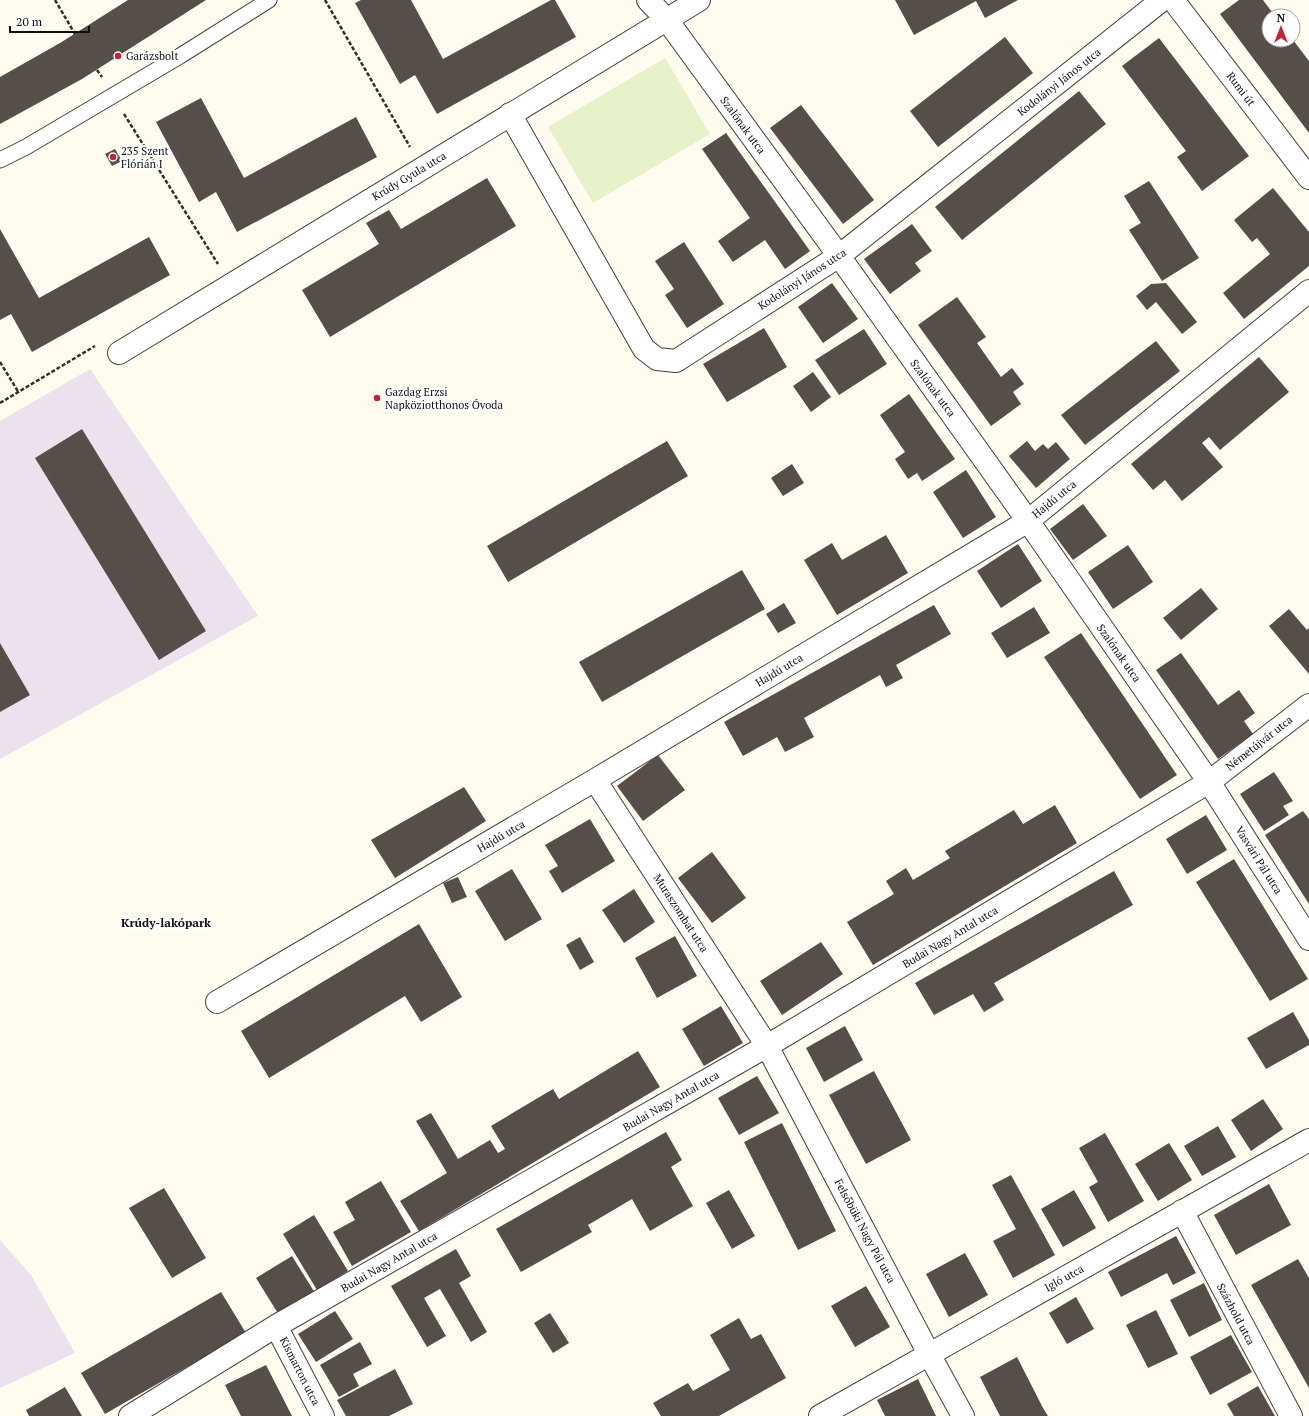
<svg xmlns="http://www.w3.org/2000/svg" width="1309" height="1416" font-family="'PT Serif',serif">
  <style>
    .industrial { fill: #ebe2ed }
    .pitch { fill: #e7f1ca }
    .building { fill: #574e4a }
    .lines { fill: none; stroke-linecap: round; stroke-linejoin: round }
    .service-casing { stroke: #414141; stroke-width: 17 }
    .minor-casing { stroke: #414141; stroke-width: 24 }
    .tertiary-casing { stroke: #414141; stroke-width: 24 }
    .path { stroke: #303030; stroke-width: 2.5; stroke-dasharray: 4 2; stroke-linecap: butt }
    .service { stroke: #fff; stroke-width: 15 }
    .minor { stroke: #fff; stroke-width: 22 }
    .tertiary { stroke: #fff; stroke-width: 22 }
    .poi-dot { fill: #c12338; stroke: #fff; stroke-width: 1.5 }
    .labels { text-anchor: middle; stroke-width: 4; stroke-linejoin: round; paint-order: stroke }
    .poi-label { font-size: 11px; fill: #0e0e0e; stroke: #fff; text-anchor: start }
    .street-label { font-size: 11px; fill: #0e0e0e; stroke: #fff }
    .neighbourhood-label { font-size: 12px; font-weight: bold; fill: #0e0e0e; stroke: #fff }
  </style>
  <rect width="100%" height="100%" fill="#fffbef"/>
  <!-- industrial -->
  <path class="industrial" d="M90,369L258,616L0,759V421Z
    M0,1240L31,1275L75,1353L0,1388Z"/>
  <!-- pitch -->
  <path class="pitch" d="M665,58L710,134L593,203L548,127Z"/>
  <!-- building -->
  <path class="building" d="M128,0H206L82,79L0,124V77L60,43Z
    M361,0H411L443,59L551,0H555L576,37L437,114L415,75L400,84L355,3Z
    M895,0H1018L985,18L976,1L914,35Z
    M1239,0H1263L1275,16H1269V40H1293L1309,61V133L1220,14Z
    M1005,37L1033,73L938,147L910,111Z
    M1159,38L1249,156L1202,191L1177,157L1186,151L1122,66Z
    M1079,91L1106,124L962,240L935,207Z
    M201,98L244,178L356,117L377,157L237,232L216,192L199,202L156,122Z
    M801,105L874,200L843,224L770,128Z
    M726,133L810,251L785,269L765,240L733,262L718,241L750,218L702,149Z
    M115,149L122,161L112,166L105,154Z
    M487,178L516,226L330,337L302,290L379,244L366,223L389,210L401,229Z
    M1149,181L1199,258L1162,281L1129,230L1141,223L1124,196Z
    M1273,188L1309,232V266L1244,319L1223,293L1270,254L1257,238L1252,242L1234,220Z
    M912,224L932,251L915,263L921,271L890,294L864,259Z
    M0,229L39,298L149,237L170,275L32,352L11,314L0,320Z
    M684,242L724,304L687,328L665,295L674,289L655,261Z
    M832,283L858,319L823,343L798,307Z
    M1166,283L1197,322L1182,334L1156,302L1147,310L1136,296L1151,284Z
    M957,297L986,337L977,343L1001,377L1012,368L1024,384L1013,392L1021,404L991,426L918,325Z
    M764,328L787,367L727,402L703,364Z
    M864,329L887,364L839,395L815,360Z
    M1156,341L1180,371L1085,445L1061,415Z
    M1259,357L1289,392L1220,450L1209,437L1202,443L1223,467L1182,501L1165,480L1153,490L1131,464Z
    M813,372L831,397L811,412L793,386Z
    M909,394L955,459L922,481L917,473L908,479L895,459L905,452L880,415Z
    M82,429L206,631L159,660L35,458Z
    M667,441L688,476L508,582L487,546Z
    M1027,441L1035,451L1043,444L1048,449L1056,442L1070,459L1036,488L1009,456Z
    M792,464L804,483L783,496L771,478Z
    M966,470L996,517L963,538L933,492Z
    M1083,504L1107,536L1073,560L1050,529Z
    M886,535L908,573L837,615L804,560L832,543L842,560Z
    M1018,544L1042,581L1001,608L977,571Z
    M1128,545L1153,582L1113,609L1088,572Z
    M742,570L765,609L602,702L579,662Z
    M1201,588L1218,609L1181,640L1163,618Z
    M784,603L796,623L778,633L766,614Z
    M934,605L951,634L896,665L903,678L886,687L880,675L804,718L814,737L785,752L777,737L743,756L724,722Z
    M1034,607L1050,633L1007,658L991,633Z
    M1289,609L1307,630L1309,628V674L1269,626Z
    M1081,633L1177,775L1140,799L1044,657Z
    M0,643L30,695L0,712Z
    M1181,653L1218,705L1239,690L1255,713L1244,721L1253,734L1218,759L1156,670Z
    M658,755L685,790L643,821L617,786Z
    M1274,772L1293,801L1283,806L1289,815L1264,831L1240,794Z
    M464,787L486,821L395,878L371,840Z
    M1055,805L1077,843L873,965L847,922L894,894L886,881L906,868L913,880L950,858L945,851L1014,810L1023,824Z
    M1303,811L1309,819V904L1265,835Z
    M1206,815L1227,850L1187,874L1166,839Z
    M590,819L615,861L562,893L549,871L558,866L545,845Z
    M712,852L746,898L712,923L678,878Z
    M1234,859L1308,979L1270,1001L1196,882Z
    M512,869L542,919L505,941L475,891Z
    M1114,871L1133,905L994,983L1004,1000L984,1012L973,994L934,1015L915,983Z
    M458,877L467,897L452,903L443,883Z
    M634,889L655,922L624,943L602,910Z
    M419,924L462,997L421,1022L405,996L269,1078L241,1031Z
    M675,936L697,976L657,998L635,958Z
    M580,937L594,962L580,970L566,945Z
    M821,942L843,974L782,1015L760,981Z
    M721,1006L743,1043L704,1066L682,1029Z
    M1293,1012L1309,1040V1045L1266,1069L1247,1038Z
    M845,1026L863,1060L824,1082L806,1048Z
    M638,1051L660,1087L419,1231L400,1201L447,1173L416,1121L431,1113L458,1159L490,1140L498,1153L505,1149L491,1126L553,1089L559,1099Z
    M874,1071L911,1140L866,1164L829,1095Z
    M757,1076L779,1113L739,1135L718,1098Z
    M1263,1099L1283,1129L1251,1151L1231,1120Z
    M782,1123L836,1231L798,1250L744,1142Z
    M1218,1126L1236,1157L1202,1176L1184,1146Z
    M666,1132L682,1160L671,1167L693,1206L650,1231L632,1199L588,1225L592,1232L521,1272L496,1229Z
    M1105,1133L1144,1201L1108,1222L1089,1187L1098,1182L1079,1148Z
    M1169,1143L1192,1180L1158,1201L1135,1164Z
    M1011,1175L1055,1255L1013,1278L993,1241L1016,1229L992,1185Z
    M381,1181L411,1232L352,1266L333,1232L355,1220L345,1202Z
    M1269,1184L1291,1225L1236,1255L1214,1215Z
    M164,1188L206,1258L172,1278L129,1208Z
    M729,1190L755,1236L732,1249L706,1203Z
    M1074,1190L1096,1228L1063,1247L1041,1209Z
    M314,1215L348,1271L317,1290L283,1234Z
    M1176,1236L1196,1273L1173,1285L1167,1273L1121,1297L1108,1272Z
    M456,1249L471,1276L459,1283L487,1332L471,1342L440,1289L424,1298L446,1336L427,1347L391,1286Z
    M965,1253L988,1295L949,1317L926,1274Z
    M292,1256L315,1293L279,1315L256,1278Z
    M1298,1259L1309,1278V1388L1251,1285Z
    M1204,1283L1222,1320L1189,1337L1170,1300Z
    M866,1286L890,1327L855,1347L831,1306Z
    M221,1292L246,1333L105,1414L81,1373Z
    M1076,1297L1094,1329L1067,1344L1049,1313Z
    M1156,1310L1178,1354L1148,1368L1126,1325Z
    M335,1311L353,1339L316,1362L298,1334Z
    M550,1313L569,1343L553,1353L534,1323Z
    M739,1318L751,1339L761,1334L786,1378L719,1416H661L653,1403L688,1383L693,1391L730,1370L710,1335Z
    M1231,1335L1252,1372L1210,1395L1190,1357Z
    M360,1342L372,1364L353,1374L359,1386L339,1397L320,1365Z
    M1017,1357L1043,1408L1048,1416H1000L980,1377Z
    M266,1365L292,1416H241L225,1385Z
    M395,1369L413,1404L389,1416H346L337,1400Z
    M918,1379L936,1416H885L877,1400Z
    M1258,1386L1275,1416H1234L1227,1404Z
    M65,1387L82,1416H29L26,1410Z"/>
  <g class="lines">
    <!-- service casing -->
    <g class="service-casing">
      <path id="service" d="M0,160L26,147L180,56L269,0"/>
    </g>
    <!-- minor casing -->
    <g class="minor-casing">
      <path id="minor" d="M648,0L667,20L839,256L1028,521L1209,782L1309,939
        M510,114L644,349L657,359L676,361L839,256L1162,0
        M119,353L699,0
        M595,780L767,1046L929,1354L963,1416
        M217,1002L595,780L1028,521L1309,291
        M1182,1211L1291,1416
        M276,1326L323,1416
        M130,1416L276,1326L767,1046L1209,782L1309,705
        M820,1416L1309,1140"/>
    </g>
    <!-- tertiary casing -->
    <g class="tertiary-casing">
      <path id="tertiary" d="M1173,0L1309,178"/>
    </g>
    <!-- path -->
    <path class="path" d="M55,0L75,34
      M325,0L410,147
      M97,70L102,77
      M124,114L218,264
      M0,362L19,393
      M0,403L95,346"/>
    <!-- service -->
    <use href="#service" class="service"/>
    <!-- minor -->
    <use href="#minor" class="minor"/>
    <!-- tertiary -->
    <use href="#tertiary" class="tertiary"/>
  </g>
  <!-- markers -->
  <g class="poi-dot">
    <circle cx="118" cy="56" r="4"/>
    <circle cx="113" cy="157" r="4"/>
    <circle cx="377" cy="398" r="4"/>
  </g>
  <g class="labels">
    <!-- poi labels -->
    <g class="poi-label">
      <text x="126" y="60">Garázsbolt</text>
      <text x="121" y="155">235 Szent<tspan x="121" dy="13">Flórián I</tspan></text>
      <text x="385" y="396">Gazdag Erzsi<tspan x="385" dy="13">Napköziotthonos Óvoda</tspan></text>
    </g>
    <!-- street labels -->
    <g class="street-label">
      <text transform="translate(1059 82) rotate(-38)" y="4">Kodolányi János utca</text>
      <text transform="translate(1241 89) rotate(53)" y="4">Rumi út</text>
      <text transform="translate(743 125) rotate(54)" y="4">Szalónak utca</text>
      <text transform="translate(409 176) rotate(-31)" y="4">Krúdy Gyula utca</text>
      <text transform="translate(802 279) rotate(-33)" y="4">Kodolányi János utca</text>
      <text transform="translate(933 388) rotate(54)" y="4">Szalónak utca</text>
      <text transform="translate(1054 499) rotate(-39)" y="4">Hajdú utca</text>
      <text transform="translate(1119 653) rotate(55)" y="4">Szalónak utca</text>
      <text transform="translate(779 670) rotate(-31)" y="4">Hajdú utca</text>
      <text transform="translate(1259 743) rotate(-38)" y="4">Németújvár utca</text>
      <text transform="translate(501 836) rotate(-30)" y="4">Hajdú utca</text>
      <text transform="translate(1259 860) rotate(58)" y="4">Vasvári Pál utca</text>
      <text transform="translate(681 913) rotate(57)" y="4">Muraszombat utca</text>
      <text transform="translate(950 937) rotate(-31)" y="4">Budai Nagy Antal utca</text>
      <text transform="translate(671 1101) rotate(-30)" y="4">Budai Nagy Antal utca</text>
      <text transform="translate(865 1231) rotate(62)" y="4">Felsőbüki Nagy Pál utca</text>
      <text transform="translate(389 1262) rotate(-30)" y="4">Budai Nagy Antal utca</text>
      <text transform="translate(1064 1278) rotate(-29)" y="4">Igló utca</text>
      <text transform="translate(1236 1314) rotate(62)" y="4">Százhold utca</text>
      <text transform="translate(300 1371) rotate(63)" y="4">Kismarton utca</text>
    </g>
    <!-- neighbourhood labels -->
    <g class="neighbourhood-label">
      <text x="166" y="927">Krúdy-lakópark</text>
    </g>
  </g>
  <!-- north arrow -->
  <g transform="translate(1281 28)"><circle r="19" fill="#ffffff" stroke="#9f9f9f"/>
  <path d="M0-3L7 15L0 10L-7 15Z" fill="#c12338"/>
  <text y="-6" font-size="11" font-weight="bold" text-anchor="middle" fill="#0e0e0e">N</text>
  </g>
  <!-- scale -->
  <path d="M10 26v6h79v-6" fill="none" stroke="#0e0e0e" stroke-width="2"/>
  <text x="16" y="26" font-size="12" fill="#0e0e0e" stroke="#ffffff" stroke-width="3" paint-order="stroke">20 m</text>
</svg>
